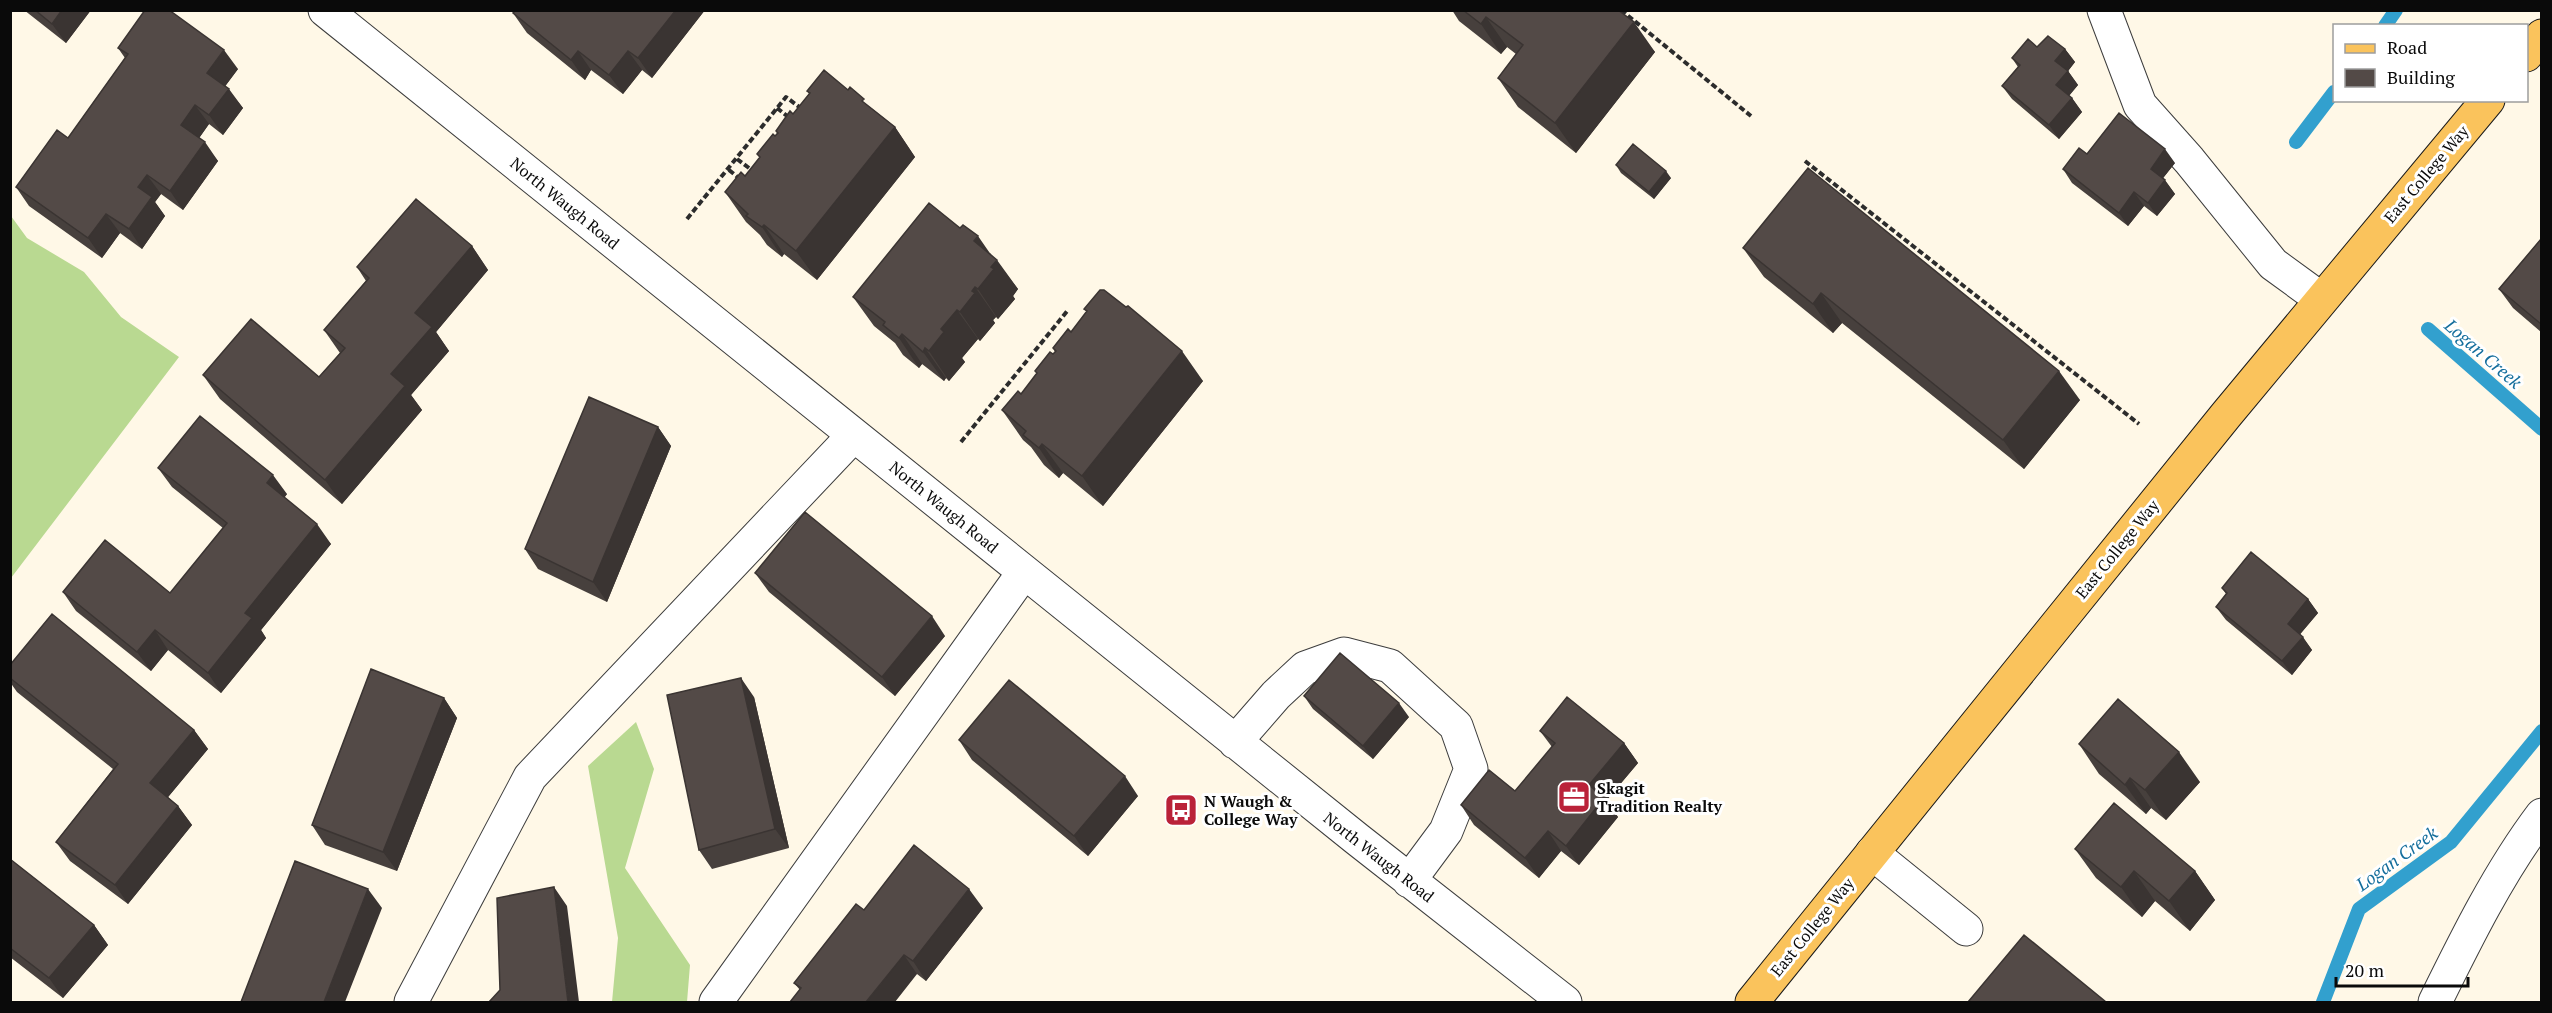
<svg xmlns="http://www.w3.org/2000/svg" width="2552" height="1013" font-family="'PT Serif',serif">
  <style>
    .forest { fill: #b9d991 }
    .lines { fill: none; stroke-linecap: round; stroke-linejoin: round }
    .stream { stroke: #32a0ce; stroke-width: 14 }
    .minor-casing { stroke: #3d3d3d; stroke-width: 35 }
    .major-casing { stroke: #1b1b1b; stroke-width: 35 }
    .path { stroke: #2c2c2c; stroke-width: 4; stroke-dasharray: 6 3; stroke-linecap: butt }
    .minor { stroke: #fff; stroke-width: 33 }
    .major { stroke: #fac35c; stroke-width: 33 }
    .wall { fill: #47403d }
    .shaded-wall { fill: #3a3432 }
    .building { fill: #534a47; stroke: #3a3432; stroke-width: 1.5 }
    .labels { text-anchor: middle; stroke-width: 6; stroke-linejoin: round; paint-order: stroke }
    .street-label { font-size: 16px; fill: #0a0a0a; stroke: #fff }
    .poi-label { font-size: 16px; font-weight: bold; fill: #0a0a0a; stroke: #fff; text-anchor: start }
    .water-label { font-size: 18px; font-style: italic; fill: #146e9c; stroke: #fff }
  </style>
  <rect width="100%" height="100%" fill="#fff8e7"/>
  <!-- forest -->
  <path class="forest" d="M11,216L27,238L84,272L121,317L179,357L11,578Z
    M636,722L654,769L625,868L690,965L687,1002H612L618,938L588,766Z"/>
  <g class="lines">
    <!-- stream -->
    <path class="stream" d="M2385,26L2396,10
      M2296,142L2334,92
      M2428,329L2542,429
      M2323,1002L2359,909L2451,842L2542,731"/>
    <!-- minor casing -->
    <g class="minor-casing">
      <path id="minor" d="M325,10L1357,839L1565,1002
        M2104,10L2140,105L2189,160L2273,264L2321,299
        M1235,742L1276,695L1305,668L1344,654L1390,666L1456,726L1471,769L1446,831L1409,881
        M1872,853L1966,929
        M411,1002L530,777L854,435
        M716,1002L1024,572
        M2435,1002C2466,939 2499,872 2542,815"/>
    </g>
    <!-- major casing -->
    <g class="major-casing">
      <path id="major" d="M2526,55L2542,36
        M1752,1002L2226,415L2488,100"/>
    </g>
    <!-- path -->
    <path class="path" d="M1621,10L1751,116
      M777,108L791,119
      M737,159L753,171
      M1805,161L2139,424
      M729,170L740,179
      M687,219L786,97L802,109
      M961,442L1068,310"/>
    <!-- minor -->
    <use href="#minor" class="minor"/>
    <!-- major -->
    <use href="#major" class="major"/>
  </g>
  <!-- wall -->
  <path class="wall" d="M24,10H91L66,43Z
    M705,10L652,78L642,70L623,94L591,70L585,80L527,33L513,13Z
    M1452,10H1618L1655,52L1576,153L1518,107L1498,78L1516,54L1507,47L1501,54L1459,21Z
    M2037,47L2065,49L2075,62L2068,71L2078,85L2069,96L2072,98L2082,112L2059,139L2012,99L2002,86L2018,67L2012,58Z
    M118,48L238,69L225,86L243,108L223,135L209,124L199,138L218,161L183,210L161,194L155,202L165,216L142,249L120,233L102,258L29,206L16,187L68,138L125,58Z
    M807,91L870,107L895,127L915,157L817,280L784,254L782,257L767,245L760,235L746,222L725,192L745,176L760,158L757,154L775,136L777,133L776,131L793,114L809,94Z
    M2087,154L2175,163L2163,178L2175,194L2157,216L2144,206L2128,226L2072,183L2063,169Z
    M1616,165L1671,178L1654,199L1621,173Z
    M2541,239V332L2513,308L2499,289Z
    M472,246L488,270L436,332L449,351L411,395L422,410L342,504L220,399L203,375L319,377L340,353L324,330L366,281L357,267Z
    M1743,248L2080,400L2024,469L1842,323L1833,333L1764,277Z
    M990,253L1018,289L1013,296L1015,299L998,319L996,317L993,320L995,323L980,341L978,339L962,358L965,362L949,381L946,378L944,381L922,364L919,368L903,355L895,343L874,326L853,297Z
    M1084,309L1203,381L1103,506L1063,473L1059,478L1044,465L1031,447L1023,440L1002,410L1021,394L1037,374L1035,371L1055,352L1053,348L1071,332L1087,312Z
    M658,427L671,446L607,602L538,569L525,549Z
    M158,468L287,494L284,498L331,544L261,630L266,638L221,693L168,650L151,671L76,611L63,592L170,593L223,528L172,487Z
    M755,573L945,636L895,696L769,592Z
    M2222,588L2308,599L2318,613L2300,634L2312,650L2292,675L2226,620L2216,607L2226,594Z
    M10,665L194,730L208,749L168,797L178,806L192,825L128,904L70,861L56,842L113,769L17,692L10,682Z
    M1304,696L1409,717L1373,759L1313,709Z
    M754,697L789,848L712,869L699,850Z
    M444,698L457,718L397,871L325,845L312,825Z
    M1540,731L1624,743L1638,763L1606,801L1618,817L1579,865L1561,851L1539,878L1474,825L1461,805L1515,791L1552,747Z
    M959,740L1138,796L1088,856L972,760Z
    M2079,744L2200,782L2166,820L2151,808L2146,814L2099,774Z
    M2075,849L2195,871L2215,900L2190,931L2155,901L2142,917L2096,878Z
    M10,859L94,925L108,945L63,998L10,957Z
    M983,908L926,981L917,974L800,990L794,983L864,910Z"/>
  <!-- shaded-wall -->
  <path class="shaded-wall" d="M62,10H91L66,43L52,24Z
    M676,10H705L652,78L638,58Z
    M1486,17L1507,47L1501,54L1481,24Z
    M1634,22L1655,52L1576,153L1555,123Z
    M2065,49L2075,62L2065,75L2055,61Z
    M224,50L238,69L221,92L207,73Z
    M578,51L591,70L585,80L571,60Z
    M628,51L642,70L623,94L609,75Z
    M2068,71L2078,85L2066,99L2056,85Z
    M229,89L243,108L223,135L209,115Z
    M2072,98L2082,112L2059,139L2049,125Z
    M195,105L209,124L195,144L181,125Z
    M895,127L915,157L817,280L796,251Z
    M205,142L218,161L183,210L170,191Z
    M2165,149L2175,163L2160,182L2151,169Z
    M1666,171L1671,178L1654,199L1649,192Z
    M147,175L161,194L155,202L165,216L142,249L129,229L138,187Z
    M2165,180L2175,194L2157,216L2148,203Z
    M2134,192L2144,206L2128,226L2119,213Z
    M106,214L120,233L102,258L88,238Z
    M764,225L784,254L782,257L762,227Z
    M978,236L996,262L997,260L1018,289L1013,296L1015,299L998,319L978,289L974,241Z
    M472,246L488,270L436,332L449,351L411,395L422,410L342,504L325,480L391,374L415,313Z
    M975,287L996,317L993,320L995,323L980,341L960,312Z
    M1821,293L1842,323L1833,333L1813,304Z
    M957,310L978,339L962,358L965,362L949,381L929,351L941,329Z
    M902,334L922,364L919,368L899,338Z
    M925,348L946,378L944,381L923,352Z
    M1182,351L1203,381L1103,506L1082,476Z
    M2059,371L2080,400L2024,469L2003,440Z
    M658,427L671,446L607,602L593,582Z
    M1042,444L1063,473L1059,478L1039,448Z
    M273,475L287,494L280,503L267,483Z
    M317,524L331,544L261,630L266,638L221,693L208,673L245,613Z
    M2308,599L2318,613L2297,638L2288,624Z
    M932,616L945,636L895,696L882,677Z
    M155,630L168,650L151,671L137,652Z
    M2303,637L2312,650L2292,675L2282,661Z
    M741,678L754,697L789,848L775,829Z
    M444,698L457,718L397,871L383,852Z
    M1399,703L1409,717L1373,759L1363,746Z
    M194,730L208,749L164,802L150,783Z
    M1624,743L1638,763L1606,801L1618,817L1579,865L1566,846L1589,785Z
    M2179,752L2200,782L2166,820L2145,790Z
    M1125,776L1138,796L1088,856L1074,836Z
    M2130,778L2151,808L2146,814L2125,785Z
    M178,806L192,825L128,904L115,885Z
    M1548,831L1561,851L1539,878L1525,858Z
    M2134,871L2155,901L2142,917L2121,887Z
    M2195,871L2215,900L2190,931L2169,901Z
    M554,887L567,906L579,1002H568Z
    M368,889L382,908L345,1002H324Z
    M969,889L983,908L926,981L913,961Z
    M94,925L108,945L63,998L49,978Z
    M904,955L917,974L895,1002H866Z"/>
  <!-- building -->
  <path class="building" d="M35,10H62L52,24Z
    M145,10H169L224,50L207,73L229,89L209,115L195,105L181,125L205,142L170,191L147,175L138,187L152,197L129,229L106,214L88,238L16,187L57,130L68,138L128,54L118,48Z
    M516,10H676L638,58L628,51L609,75L578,51L571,60L513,13Z
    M1463,10H1618L1634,22L1555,123L1498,78L1523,45L1486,17L1481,24Z
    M2048,36L2065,49L2055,61L2068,71L2056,85L2072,98L2049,125L2002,86L2020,65L2012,58L2028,39L2037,47Z
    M824,70L848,90L850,87L864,99L862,101L895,127L796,251L764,225L762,227L746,216L748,214L725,192L741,172L745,176L760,157L757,154L773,134L775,136L778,133L776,131L790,111L793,114L810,93L807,91Z
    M2119,113L2165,149L2151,169L2165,180L2148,203L2134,192L2119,213L2063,169L2079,148L2087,154Z
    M1633,144L1666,171L1649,192L1616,165Z
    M1808,168L2059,371L2003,440L1821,293L1813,304L1743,248Z
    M416,199L472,246L415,313L432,327L391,374L405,386L325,480L203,375L251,319L319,377L345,348L324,330L369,278L357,267Z
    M929,203L960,228L963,225L978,236L974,241L997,260L991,267L994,269L978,289L975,287L972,291L975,293L960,312L957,310L941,329L944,332L929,351L925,348L923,352L902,334L899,338L883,325L885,322L853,297Z
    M2541,239V324L2499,289Z
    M1100,290H1104L1126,307L1128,306L1182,351L1082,476L1042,444L1039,448L1023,435L1026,431L1002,410L1018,391L1021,394L1037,373L1035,371L1050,352L1053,354L1056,351L1053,348L1068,329L1071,332L1087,311L1084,309Z
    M589,397L658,427L593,582L525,549Z
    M200,416L273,475L267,483L317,524L245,613L252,618L208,673L155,630L137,652L63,592L105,540L170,593L227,523L158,468Z
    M805,512L932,616L882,677L755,573Z
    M2251,552L2308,599L2288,624L2303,637L2282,661L2216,607L2227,593L2222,588Z
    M52,614L194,730L150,783L178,806L115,885L56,842L118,764L10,678V665Z
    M1340,653L1399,703L1363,746L1304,696Z
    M371,669L444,698L383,852L312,825Z
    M741,678L775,829L699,850L667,695Z
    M1009,680L1125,776L1074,836L959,740Z
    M1567,697L1624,743L1589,785L1604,798L1566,846L1548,831L1525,858L1461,805L1489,770L1515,791L1555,743L1540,731Z
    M2118,699L2179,752L2145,790L2130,778L2125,785L2079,744Z
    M2114,803L2195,871L2169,901L2134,871L2121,887L2075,849Z
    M914,845L969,889L913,961L904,955L866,1002H790L801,988L794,983L856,904L864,910Z
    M10,859L94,925L49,978L10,948Z
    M295,861L368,889L324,1002H241Z
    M554,887L568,1002H489L500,990L497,898Z
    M2024,935L2106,1002H1968Z"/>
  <!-- icons -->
  <defs>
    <g id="office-square" transform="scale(1.725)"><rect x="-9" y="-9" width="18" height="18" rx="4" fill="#ba2239" stroke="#fff"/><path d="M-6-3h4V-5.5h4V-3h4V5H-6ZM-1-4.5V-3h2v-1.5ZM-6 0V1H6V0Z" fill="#fff"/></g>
    <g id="bus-square" transform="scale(1.725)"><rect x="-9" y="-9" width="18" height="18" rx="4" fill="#ba2239" stroke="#fff"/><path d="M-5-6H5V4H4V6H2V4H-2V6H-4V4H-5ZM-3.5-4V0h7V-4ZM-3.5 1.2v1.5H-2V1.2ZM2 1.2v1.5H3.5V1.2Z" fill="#fff"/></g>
  </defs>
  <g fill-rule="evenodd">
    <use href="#office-square" x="1574" y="797"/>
    <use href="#bus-square" x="1181" y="810"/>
  </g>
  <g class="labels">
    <!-- street labels -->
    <g class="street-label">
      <text transform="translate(2426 174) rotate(-50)" y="6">East College Way</text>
      <text transform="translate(565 203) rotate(39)" y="6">North Waugh Road</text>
      <text transform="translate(944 507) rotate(39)" y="6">North Waugh Road</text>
      <text transform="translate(2117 549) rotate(-51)" y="6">East College Way</text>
      <text transform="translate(1379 857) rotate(38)" y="6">North Waugh Road</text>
      <text transform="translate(1812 927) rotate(-51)" y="6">East College Way</text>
    </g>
    <!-- poi labels -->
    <g class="poi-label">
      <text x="1597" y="794">Skagit<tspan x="1597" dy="18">Tradition Realty</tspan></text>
      <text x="1204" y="807">N Waugh &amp;<tspan x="1204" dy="18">College Way</tspan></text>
    </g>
    <!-- water labels -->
    <g class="water-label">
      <text transform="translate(2483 354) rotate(41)" y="6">Logan Creek</text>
      <text transform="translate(2397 859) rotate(-36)" y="6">Logan Creek</text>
    </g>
  </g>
  <!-- border -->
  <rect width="2552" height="1013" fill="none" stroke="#0a0a0a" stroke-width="24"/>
  <!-- legend -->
  <rect x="2333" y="24" width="195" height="78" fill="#ffffff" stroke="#9d9d9d" stroke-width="1.5"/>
  <rect x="2345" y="44" width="30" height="9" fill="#fac35c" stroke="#9d9d9d" stroke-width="1.5"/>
  <text x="2387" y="54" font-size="18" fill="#0a0a0a">Road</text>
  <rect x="2345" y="69" width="30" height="18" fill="#534a47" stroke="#9d9d9d" stroke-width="1.5"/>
  <text x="2387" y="84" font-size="18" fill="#0a0a0a">Building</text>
  <!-- scale -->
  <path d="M2336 977v9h132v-9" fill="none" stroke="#0a0a0a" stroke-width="3"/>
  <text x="2345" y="977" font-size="18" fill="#0a0a0a" stroke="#ffffff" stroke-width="4.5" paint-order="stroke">20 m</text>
</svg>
